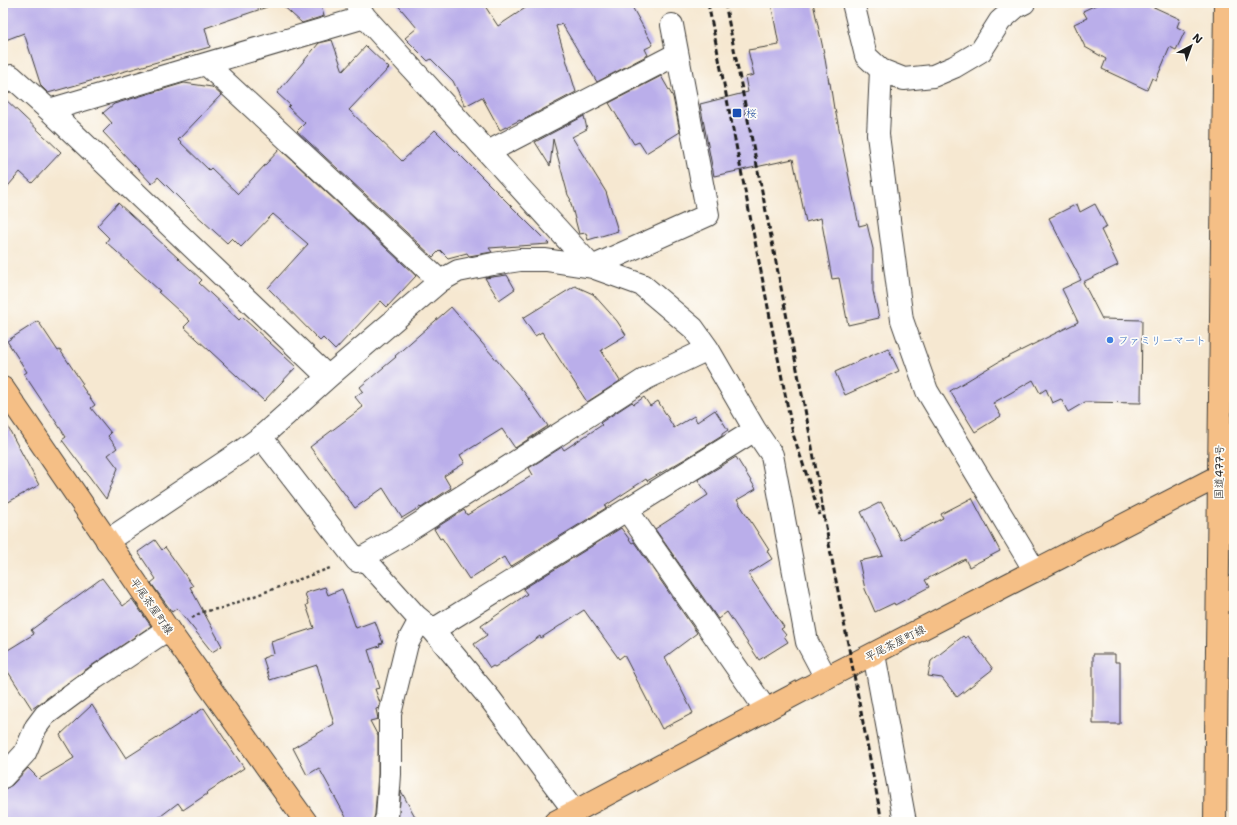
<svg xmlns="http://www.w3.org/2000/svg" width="1237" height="825" font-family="'Shantell Sans','Klee One',sans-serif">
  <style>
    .building { fill: #baaeea }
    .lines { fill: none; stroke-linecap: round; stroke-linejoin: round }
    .minor-casing { stroke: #3d3b37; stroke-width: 24 }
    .major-casing { stroke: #3d3b37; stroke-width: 24 }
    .highway-casing { stroke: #3d3b37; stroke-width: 24 }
    .path { stroke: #3d3b37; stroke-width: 2.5; stroke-dasharray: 3 3; stroke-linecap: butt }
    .minor { stroke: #fff; stroke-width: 22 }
    .major { stroke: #f5bf86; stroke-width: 22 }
    .highway { stroke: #f5bf86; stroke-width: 22 }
    .rail { stroke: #1c1c1c; stroke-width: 3; stroke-dasharray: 6 3; stroke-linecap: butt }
    .transit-dot { fill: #1a4fb4; stroke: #fdfcf7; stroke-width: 1.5 }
    .shop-dot { fill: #3f7fe0; stroke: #fdfcf7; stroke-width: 1.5 }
    .labels { text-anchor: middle; stroke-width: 3.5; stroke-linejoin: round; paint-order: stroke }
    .transit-label { font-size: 11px; fill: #164399; stroke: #fdfcf7; text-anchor: start }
    .shop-label { font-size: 11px; fill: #366cbe; stroke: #fdfcf7; text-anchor: start }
    .street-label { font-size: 11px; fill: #1c1c1c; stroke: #fdfcf7 }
  </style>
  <rect width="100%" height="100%" fill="#fdfcf7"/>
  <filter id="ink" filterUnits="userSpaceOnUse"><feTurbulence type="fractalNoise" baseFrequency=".025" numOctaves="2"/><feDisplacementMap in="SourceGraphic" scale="8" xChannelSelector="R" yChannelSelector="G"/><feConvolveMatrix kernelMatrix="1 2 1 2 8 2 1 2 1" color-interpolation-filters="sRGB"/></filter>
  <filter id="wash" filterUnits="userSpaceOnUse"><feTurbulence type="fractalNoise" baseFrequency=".012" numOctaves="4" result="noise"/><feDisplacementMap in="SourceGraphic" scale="16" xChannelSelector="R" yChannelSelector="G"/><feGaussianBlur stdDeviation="0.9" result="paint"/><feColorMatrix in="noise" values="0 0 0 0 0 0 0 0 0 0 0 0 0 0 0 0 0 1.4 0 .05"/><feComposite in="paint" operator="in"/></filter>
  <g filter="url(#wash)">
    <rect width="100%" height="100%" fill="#f6e8d1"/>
    <g id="blocks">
      <!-- building -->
      <path class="building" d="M3,3H266L267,7L205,28L210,47L48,93L41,86L24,33L3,41Z
        M280,3H320L324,16L302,23Z
        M396,3H483L498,26L533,3H630L653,45L645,49L648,55L597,82L562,24L556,26L576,92L521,121L520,120L500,130L482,97L465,106L453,81L431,59L428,61L405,38L417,28Z
        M771,3H813L824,53L829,83H830L834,109H835L859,226L867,224L873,249V291L879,318L848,325L839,278L832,279L821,218L806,222L793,159L714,176L700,104L748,92L745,77L754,75L748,50L779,45Z
        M1100,3H1145L1180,19L1177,27L1185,31L1176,50L1170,47L1156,80L1152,78L1147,90L1102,69L1106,59L1085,47L1074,24L1087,18L1083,11Z
        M332,40L343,71L366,46L389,68L349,110L402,161L435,130L549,244L489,248L492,252L469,256L467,253L448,258L440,250L433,257L297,131L305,123L288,107L290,105L277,93L319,43Z
        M661,76L673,97L680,132L646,153L639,142L634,144L609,103Z
        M184,83L212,87L221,95L178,140L209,170L211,168L238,194L280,149L416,276L387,307L381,301L335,350L323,338L320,341L268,288L308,244L273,214L241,247L232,238L227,243L191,210L158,177L152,184L103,132L112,123L103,113L114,104Z
        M3,97L61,152L32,183L20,172L3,192Z
        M584,116L587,129L572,137L606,192L618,231L588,240L586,233L579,234L570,200H571L568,195L553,139L550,166L535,142Z
        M118,203L202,280L199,283L239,320L242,317L296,367L264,401L184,327L190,321L158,292L160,291L106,242L109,238L97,226Z
        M1077,204L1080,212L1095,204L1107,227L1101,230L1118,265L1083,282L1102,319L1142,320L1141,403L1085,402L1068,412L1061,399L1052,403L1046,389L1040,393L1033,380L993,403L1001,416L975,432L950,391L1000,361L1078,322L1062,289L1081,280L1049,218Z
        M507,275L515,289L499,300L485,278Z
        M575,286L593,294L617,321L626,335L601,350L620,381L587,402L542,332L535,336L523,318Z
        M451,307L524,392L548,426L515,448L502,429L460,455L465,463L444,476L451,488L421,508L420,507L402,518L383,488L355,508L310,447L363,407L355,397L363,391L360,387L396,357L395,356Z
        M38,321L58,351L60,350L83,384L81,385L95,405L91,408L111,433L108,436L117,448L108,455L118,468L106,499L62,440L66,437L24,374L27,372L7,341Z
        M888,348L899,371L845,395L835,372Z
        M644,397L650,406L658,401L674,428L694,416L697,422L715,410L728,430L722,434V436L685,459L647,481L646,479L605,506L606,508L510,567L504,557L469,579L442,538L440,539L434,529L464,510L467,515L533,475L529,468L562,447L564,450L602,425L600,423L632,402L634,404Z
        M3,418L39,485L3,505Z
        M736,457L756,489L737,500L769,550L767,551L772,559L748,574L784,627L781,629L786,635L784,636L788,642L759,660L727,612L718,619L655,529L708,495L698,480Z
        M972,498L1000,551L969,567L965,559L925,580L929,587L895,605L894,603L875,612L865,589L859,561L883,556L861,512L881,502L901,540L943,518L941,514Z
        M621,528L632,543L634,542L697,633L665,657L693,713L662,729L624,655L619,659L584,610L541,638L540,636L495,667L493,666L490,668L474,644L487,635L481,626L527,594L523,589Z
        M155,540L162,550L165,547L193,586L190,587L222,646L212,652L177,608L172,612L151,583L156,579L138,552Z
        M102,578L123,606L132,599L151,626L88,668L32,709L3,664V653L34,634L31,630Z
        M325,587L328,595L342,589L356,628L375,621L383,643L379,644L380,646L368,650L380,688L375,689L380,703L379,708L376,709L378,719L370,721L378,736V774L375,814L373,822H341L347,819L319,768L307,775L293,748L334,724L317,665L270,680L263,658L274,654L271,642L314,628L306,605L308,604L305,593Z
        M963,636L965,638L968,636L993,669L957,697L942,678L928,676L931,661Z
        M1093,654H1115V662H1120V724H1093Z
        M92,705L126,758L204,708L244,768L206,793L207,794L183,810L178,803L153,822H3V790L12,785L28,768L39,779L74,758L60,735Z
        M401,791L418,822H398Z"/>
    </g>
  </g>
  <g filter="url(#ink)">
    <use href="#blocks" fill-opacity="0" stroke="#3d3b37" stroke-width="1"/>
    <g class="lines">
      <!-- minor casing -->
      <g class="minor-casing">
        <path id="minor" d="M356,3L365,17L592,267
          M853,3L866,56L881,70L904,79L933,76L954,67L981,51L1000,21L1016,7L1024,3
          M206,64L440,281
          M881,70L878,135L902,320L927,391L1035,571
          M3,83L11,76L49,110L328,377
          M49,110L365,17
          M488,152L677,54
          M592,267L708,215L672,25
          M261,437L357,561L400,536L647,378L708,349
          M627,510L766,710
          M107,541L243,450L261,437L328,377L440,281L458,271L493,264L520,260H546L592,267L642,285L693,328L708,349L755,430L772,455L807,642L826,678
          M363,557L416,616L433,630L491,700L575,812
          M433,630L755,430
          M874,654L905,822
          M3,777L25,753L36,727L45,715L95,678L168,629
          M385,822L387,817L390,774V714L407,644L420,620"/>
      </g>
      <!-- major casing -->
      <g class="major-casing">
        <path id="major" d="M3,388L168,629L306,822
          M555,822L826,678L1219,476L1234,464"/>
      </g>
      <!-- highway casing -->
      <g class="highway-casing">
        <path id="highway" d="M1215,822L1219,476L1225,3"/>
      </g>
      <!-- path -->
      <path class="path" d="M192,618L202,612L222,608L330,568"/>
      <!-- minor -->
      <use href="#minor" class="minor"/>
      <!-- major -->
      <use href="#major" class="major"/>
      <!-- highway -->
      <use href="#highway" class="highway"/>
      <!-- rail -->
      <path class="rail" d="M708,3L793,434L820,515
        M725,3L809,430L829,544L882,822"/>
    </g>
  </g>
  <!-- markers -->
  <rect class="transit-dot" x="732" y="108" width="10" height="10" rx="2"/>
  <circle class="shop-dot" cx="1110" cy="340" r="4"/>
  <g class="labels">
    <!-- transit labels -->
    <g class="transit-label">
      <text x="746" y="117">桜</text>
    </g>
    <!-- shop labels -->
    <g class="shop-label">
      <text x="1118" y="344">ファミリーマート</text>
    </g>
    <!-- street labels -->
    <g class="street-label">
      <text transform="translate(1219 472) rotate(-89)" y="4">国道477号</text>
      <text transform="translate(152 606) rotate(55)" y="4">平尾茶屋町線</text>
      <text transform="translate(895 643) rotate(-27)" y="4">平尾茶屋町線</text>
    </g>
  </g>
  <!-- margin -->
  <rect width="1237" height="825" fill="none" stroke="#fdfcf7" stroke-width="16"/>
  <!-- north arrow -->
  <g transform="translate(1191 46) rotate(41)" stroke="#fdfcf7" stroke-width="3" paint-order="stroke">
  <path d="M0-3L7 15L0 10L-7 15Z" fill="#1c1c1c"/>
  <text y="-6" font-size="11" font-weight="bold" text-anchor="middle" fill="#1c1c1c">N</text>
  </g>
</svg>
